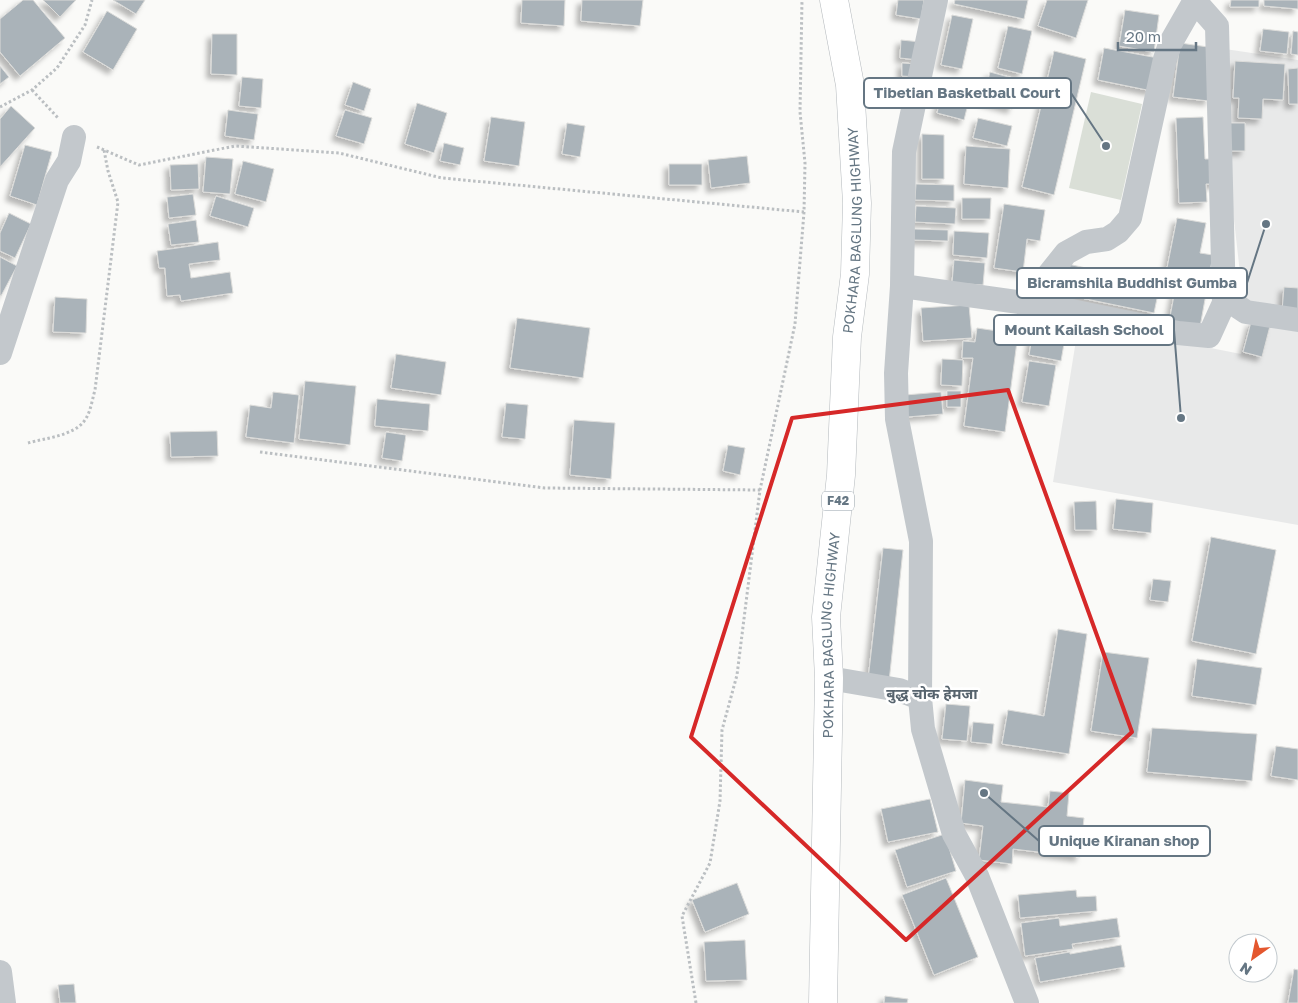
<svg xmlns="http://www.w3.org/2000/svg" width="1298" height="1003" font-family="'Golos Text','Noto Sans Devanagari',sans-serif">
  <style>
    .built { fill: #e8e9e9 }
    .green { fill: #dadfd7 }
    .building { fill: #aab3b9; stroke: #dcdcda; filter: url(#shadow) }
    .lines { fill: none; stroke-linecap: round; stroke-linejoin: round }
    .trunk-casing { stroke: #b4b9bd; stroke-width: 29 }
    .path { stroke: #bbbfc2; stroke-width: 3; stroke-dasharray: 2.5 2.5; stroke-linecap: butt }
    .minor { stroke: #c3c8cc; stroke-width: 24 }
    .trunk { stroke: #fff; stroke-width: 28 }
    .marked { fill: none; stroke: #d62828; stroke-width: 4; stroke-linejoin: round }
    .labels { text-anchor: middle; stroke-width: 5; stroke-linejoin: round; paint-order: stroke }
    .shield { fill: #fff; stroke: #939fa8; stroke-width: 1 }
    .shield-label { font-size: 12px; font-weight: bold; fill: #657683 }
    .street-label { font-size: 14px; fill: #657683; stroke: #fff }
    .neighbourhood-label { font-size: 15px; font-weight: bold; fill: #57646e; stroke: #fff }
    .leader { fill: none; stroke: #657683; stroke-width: 2 }
    .callout-dot { fill: #657683; stroke: #fff; stroke-width: 2 }
    .callout { fill: #fff; stroke: #657683; stroke-width: 2 }
    .callout-label { font-size: 15px; text-anchor: middle; font-weight: bold; fill: #657683 }
  </style>
  <defs>
    <filter id="shadow"><feDropShadow dx="-4.5" dy="4.5" stdDeviation="2.5" flood-color="#0004"/></filter>
  </defs>
  <rect width="100%" height="100%" fill="#fafaf8"/>
  <!-- built -->
  <path class="built" d="M1225,49L1298,60V315L1243,300L1229,175Z
    M1250,320L1298,328V525L1053,482L1079,322L1241,354Z"/>
  <!-- green -->
  <path class="green" d="M1091,92L1142,104L1121,200L1069,188Z"/>
  <!-- building -->
  <path class="building" d="M23,0H33L65,38L20,76L0,52V19Z
    M43,0H76L60,17Z
    M113,0H145L136,14Z
    M522,0H565L564,26L521,23Z
    M582,0H643L640,26L581,21Z
    M898,0H924L921,19L896,15Z
    M955,0H1028L1024,19L954,4Z
    M1047,0H1088L1076,38L1038,26Z
    M1231,0H1259V7H1230Z
    M1264,0H1298V9L1264,6Z
    M1125,10L1159,15L1154,52L1119,46Z
    M107,11L137,29L113,70L83,52Z
    M952,15L973,19L962,69L941,65Z
    M1008,26L1032,31L1022,74L998,68Z
    M1263,29L1289,32L1287,54L1260,51Z
    M1293,31L1298,32V55L1291,54Z
    M212,34H237V75L211,74Z
    M901,40L921,42L919,60L900,58Z
    M1180,43L1215,48L1209,101L1173,97Z
    M1104,48L1158,58L1152,91L1098,80Z
    M1054,51L1086,59L1054,195L1022,187Z
    M1235,61L1285,64L1283,100L1263,99L1262,119L1238,118L1239,98H1233Z
    M902,63L917,64V77L902,76Z
    M0,66L9,77L0,84Z
    M1298,68V104H1289L1288,69Z
    M990,72L1020,80L1012,109L983,101Z
    M242,77L263,79L261,108L239,106Z
    M945,81L972,88L964,120L937,113Z
    M353,82L371,89L364,111L345,105Z
    M417,103L447,113L434,153L405,144Z
    M11,106L35,128L0,167V119Z
    M228,110L258,114L254,140L225,136Z
    M345,110L372,118L364,144L336,136Z
    M491,117L525,122L519,166L484,161Z
    M1203,117L1205,159H1217L1218,184H1206L1207,202L1179,203L1176,118Z
    M978,118L1012,126L1007,146L973,138Z
    M567,123L585,126L580,157L562,154Z
    M1230,123H1245V151H1230Z
    M922,134L944,135V179H922Z
    M444,143L464,148L460,165L440,161Z
    M25,145L52,152L37,205L10,196Z
    M966,146L1010,149L1008,188L964,184Z
    M747,156L750,183L711,188L708,160Z
    M206,157L233,159L230,194L203,192Z
    M243,161L274,169L266,202L235,194Z
    M198,164L199,189L171,190L170,165Z
    M669,164H702V185H669Z
    M916,184L954,185V201L915,200Z
    M193,194L196,215L169,218L167,197Z
    M216,196L254,208L248,227L210,216Z
    M962,198H991L990,219H962Z
    M1004,204L1045,210L1040,241L1027,239L1023,272L994,268Z
    M916,206L956,208L955,224L915,222Z
    M9,213L31,224L15,258L0,251V233Z
    M1177,218L1206,223L1200,253L1213,255L1200,327L1169,322L1176,285L1164,283Z
    M196,220L199,242L171,245L168,224Z
    M914,229L948,230V241L914,240Z
    M954,231L989,233L987,258L953,255Z
    M218,242L220,260L189,264L191,278L230,272L233,293L181,301L180,295L167,296L165,268H159L157,251Z
    M0,257L17,266L1,296L0,295Z
    M954,260L985,263L983,285L952,283Z
    M1063,263L1160,284L1154,313L1057,293Z
    M1284,287L1298,288V312L1282,311Z
    M55,297L87,299L86,333L53,332Z
    M969,305L972,338L923,341L921,308Z
    M517,318L590,328L583,378L510,368Z
    M1251,322L1270,326L1262,357L1243,352Z
    M977,328L1018,334L1005,432L964,426L973,358H962L963,341L975,342Z
    M1033,332L1065,338L1061,361L1029,355Z
    M396,354L446,362L441,395L391,388Z
    M942,359L963,360L962,386L941,385Z
    M1029,361L1056,365L1049,406L1022,402Z
    M305,381L356,386L350,445L299,439Z
    M947,391H961V407H947Z
    M273,392L299,395L294,443L246,437L250,405L271,408Z
    M941,392L943,414L907,417L905,395Z
    M377,399L430,404L428,431L375,426Z
    M506,403L528,405L525,439L502,437Z
    M574,420L615,423L611,479L570,475Z
    M217,431L218,456L171,457L170,432Z
    M386,432L406,435L402,461L382,458Z
    M728,445L745,448L740,475L723,471Z
    M1116,499L1153,503L1151,533L1113,529Z
    M1096,501L1097,530H1075L1074,502Z
    M1211,537L1276,550L1256,654L1192,641Z
    M883,548L903,550L889,682L868,680Z
    M1153,579L1171,581L1168,602L1150,600Z
    M1058,629L1087,634L1069,754L1002,744L1008,710L1044,716Z
    M1103,652L1149,658L1137,738L1091,731Z
    M1197,659L1262,668L1256,705L1192,696Z
    M946,704L970,706L967,741L942,739Z
    M973,722L994,724L992,744L971,742Z
    M1152,728L1257,734L1252,781L1147,772Z
    M1276,746L1298,749V780L1271,776Z
    M965,780L1003,785L1001,802L1048,807L1050,791L1069,793L1067,816L1084,818L1080,857L1013,849L1012,864L979,860L983,826L961,823Z
    M930,799L938,832L888,842L881,809Z
    M945,834L956,871L907,887L895,850Z
    M946,878L978,957L934,975L902,895Z
    M737,883L749,914L705,932L692,900Z
    M1076,890L1077,897L1096,896L1097,911L1020,918L1018,895Z
    M1059,918L1060,926L1117,918L1120,937L1072,944L1073,949L1025,956L1021,923Z
    M745,940L747,980L706,981L704,942Z
    M1121,945L1125,967L1040,982L1035,958L1070,952V954Z
    M1294,969L1298,970V1003H1288Z
    M74,984L76,1003H60L58,985Z
    M885,996L908,999L907,1003H884Z"/>
  <g class="lines">
    <!-- trunk casing -->
    <g class="trunk-casing">
      <g id="trunk">
        <path id="s1" d="M823,1003L829,678L826,617L841,475L847,337L855,274L857,203L850,85L834,0"/>
      </g>
    </g>
    <!-- path -->
    <path class="path" d="M32,90L59,119
      M0,107L32,90L57,68L85,25L92,0
      M97,147L139,165L235,146L339,153L442,178L804,212L805,163L800,112L802,0
      M28,443C45,438 74,436 85,420C91,411 92,400 95,390L118,202L108,171L104,150
      M260,452L545,488L760,490
      M696,1003L682,916L710,863L720,801L722,730L737,675L760,490L795,324L804,212"/>
    <!-- minor -->
    <path class="minor" d="M902,286L904,152L936,0
      M1026,303L1066,253L1086,242L1107,239L1118,232L1130,218L1165,59L1170,44L1194,2
      M1224,303L1234,304L1246,312L1298,320
      M0,353L57,180L69,161L74,137
      M829,678L899,690L920,698
      M0,972L4,1003
      M1027,1003L977,876L954,834L923,729L920,698L921,541L897,419L896,373L902,286L1047,306L1178,333L1209,336L1224,303L1217,26L1194,0"/>
    <!-- trunk -->
    <use href="#trunk" class="trunk"/>
  </g>
  <!-- marked area -->
  <path class="marked" d="M1008,390L1132,732L906,940L691,737L792,418Z"/>
  <g class="labels">
    <!-- shield labels -->
    <rect class="shield" x="822" y="491.5" width="32" height="19" rx="4"/>
    <g class="shield-label">
      <text x="838" y="505">F42</text>
    </g>
    <!-- street labels -->
    <g class="street-label">
      <text dy="5" stroke="none"><textPath href="#s1" startOffset="774">POKHARA BAGLUNG HIGHWAY</textPath></text>
      <text dy="5" stroke="none"><textPath href="#s1" startOffset="368">POKHARA BAGLUNG HIGHWAY</textPath></text>
    </g>
    <!-- neighbourhood labels -->
    <g class="neighbourhood-label">
      <text x="932" y="699">बुद्ध चोक हेमजा</text>
    </g>
  </g>
  <!-- callouts -->
  <path class="leader" d="M1106 146L1071 93M1266 224L1247 283M1181 418L1174 330M984 793L1039 841"/>
  <g class="callout-dot">
    <circle cx="1106" cy="146" r="5"/>
    <circle cx="1266" cy="224" r="5"/>
    <circle cx="1181" cy="418" r="5"/>
    <circle cx="984" cy="793" r="5"/>
  </g>
  <g class="callout">
    <rect x="864" y="78" width="207" height="30" rx="5"/>
    <rect x="1017" y="268" width="230" height="30" rx="5"/>
    <rect x="994" y="315" width="180" height="30" rx="5"/>
    <rect x="1039" y="826" width="171" height="30" rx="5"/>
  </g>
  <g class="callout-label">
    <text x="967" y="98">Tibetian Basketball Court</text>
    <text x="1132" y="288">Bicramshila Buddhist Gumba</text>
    <text x="1084" y="335">Mount Kailash School</text>
    <text x="1124" y="846">Unique Kiranan shop</text>
  </g>
  <!-- north arrow -->
  <g transform="translate(1253 958) rotate(213)"><circle r="24" fill="#ffffff" stroke="#c1c8cd"/>
  <path d="M0-4L9 19L0 12L-9 19Z" fill="#e4572e"/>
  <text y="-8" font-size="14" font-weight="bold" text-anchor="middle" fill="#657683">N</text>
  </g>
  <!-- scale -->
  <path d="M1118 42v8h78v-8" fill="none" stroke="#657683" stroke-width="2.5"/>
  <text x="1126" y="42" font-size="15" fill="#657683" stroke="#ffffff" stroke-width="4" paint-order="stroke">20 m</text>
</svg>
